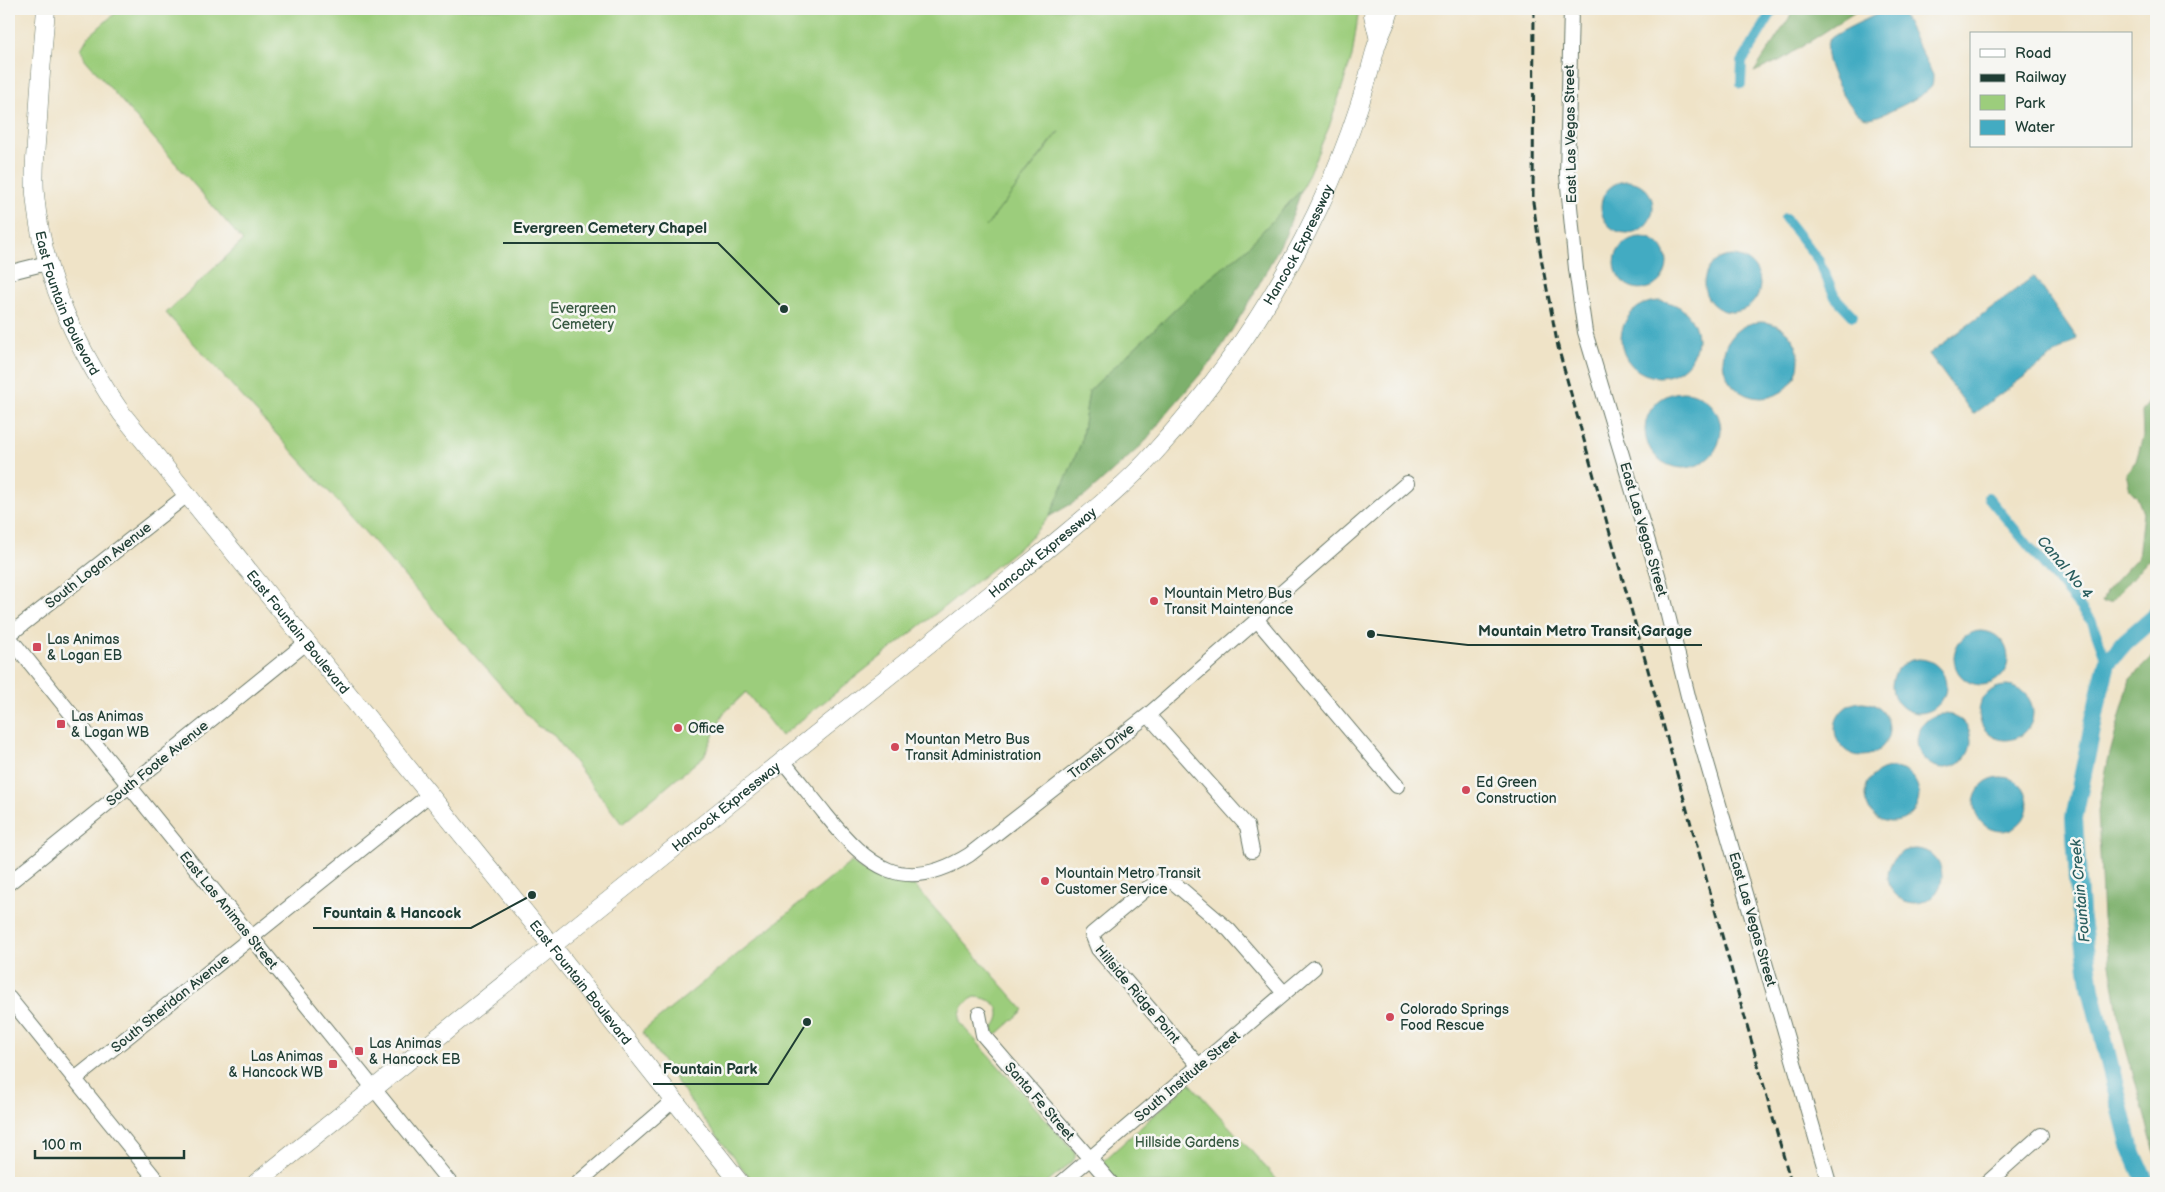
<svg xmlns="http://www.w3.org/2000/svg" width="2165" height="1192" font-family="'Balsamiq Sans',sans-serif">
  <style>
    .green { fill: #9ccd7c; stroke: #5e8558; fill-rule: evenodd }
    .forest { fill: #7db06c; stroke: #4e7650 }
    .water { fill: #43abc2; stroke: #31747b }
    .lines { fill: none; stroke-linecap: round; stroke-linejoin: round }
    .canal { stroke: #43abc2; stroke-width: 10 }
    .river { stroke: #43abc2; stroke-width: 18 }
    .minor-casing { stroke: #687767; stroke-width: 16 }
    .major-casing { stroke: #687767; stroke-width: 19 }
    .minor { stroke: #fff; stroke-width: 14 }
    .major { stroke: #fff; stroke-width: 18 }
    .rail { stroke: #1f3d34; stroke-width: 3; stroke-dasharray: 8 4; stroke-linecap: butt }
    .poi-dot { fill: #d1495b; stroke: #f6f6f2; stroke-width: 2 }
    .labels { text-anchor: middle; stroke-width: 5; stroke-linejoin: round; paint-order: stroke }
    .street-label { font-size: 14px; fill: #1f3d34; stroke: #f6f6f2 }
    .park-label { font-size: 14px; fill: #385a42; stroke: #f6f6f2 }
    .poi-label { font-size: 14px; fill: #1f3d34; stroke: #f6f6f2; text-anchor: start }
    .water-label { font-size: 15px; font-style: italic; fill: #2a5e5f; stroke: #f6f6f2 }
    .leader { fill: none; stroke: #1f3d34; stroke-width: 2 }
    .callout-dot { fill: #1f3d34; stroke: #f6f6f2; stroke-width: 2 }
    .callout-label { font-size: 15px; text-anchor: middle; font-weight: bold; fill: #1f3d34; stroke: #f6f6f2; stroke-width: 5; stroke-linejoin: round; paint-order: stroke }
  </style>
  <rect width="100%" height="100%" fill="#f6f6f2"/>
  <filter id="ink" filterUnits="userSpaceOnUse"><feTurbulence type="fractalNoise" baseFrequency=".02" numOctaves="2"/><feDisplacementMap in="SourceGraphic" scale="10" xChannelSelector="R" yChannelSelector="G"/><feConvolveMatrix kernelMatrix="1 2 1 2 8 2 1 2 1" color-interpolation-filters="sRGB"/></filter>
  <filter id="wash" filterUnits="userSpaceOnUse"><feTurbulence type="fractalNoise" baseFrequency=".0096" numOctaves="4" result="noise"/><feDisplacementMap in="SourceGraphic" scale="20" xChannelSelector="R" yChannelSelector="G"/><feGaussianBlur stdDeviation="1.12" result="paint"/><feColorMatrix in="noise" values="0 0 0 0 0 0 0 0 0 0 0 0 0 0 0 0 0 1.4 0 .05"/><feComposite in="paint" operator="in"/></filter>
  <g filter="url(#wash)">
    <rect width="100%" height="100%" fill="#efe3c7"/>
    <!-- green -->
    <path class="green" d="M120,9H1359L1352,57L1329,127L1302,189L1244,251L1200,286L1089,391L1081,443L1050,516L1026,542L781,736L746,692L723,714L704,756L622,824L552,733L537,726L332,495L166,313L243,241L85,59L81,49L88,37ZM1058,132H1059L986,227Z
      M851,862C871,877 889,882 914,885L1024,1010L995,1036L993,1028C1007,1011 995,998 975,997C963,1003 959,1010 960,1023L1075,1152V1158L1072,1162L1047,1183H754L698,1112L642,1032Z
      M1190,1083L1280,1183H1119L1101,1163Z"/>
    <!-- forest -->
    <path class="forest" d="M1795,9H1860L1781,60L1754,72Z
      M1302,189L1285,236L1251,299L1216,356L1166,414L1143,444L1085,496L1050,516L1081,443L1089,391L1200,286L1244,251Z
      M2156,392V553L2142,566L2111,602H2102L2107,590L2138,557L2143,513L2137,497L2130,490L2126,473L2136,461L2143,437L2142,412Z
      M2156,653V1157L2120,1027L2103,919L2098,811L2108,761L2130,679Z"/>
    <!-- water -->
    <path class="water" d="M1888,9L1902,13L1933,75C1933,78 1933,83 1932,86C1927,95 1878,119 1868,118C1865,118 1863,117 1860,115C1847,107 1816,53 1830,39C1835,33 1878,14 1888,9Z
      M1601 207a26 26 0 1 1 52 0a26 26 0 1 1-52 0Z
      M1615 263a26 26 0 1 1 52 0a26 26 0 1 1-52 0Z
      M1704 284a28 28 0 1 1 56 0a28 28 0 1 1-56 0Z
      M2034,276L2077,338L1973,414L1929,354Z
      M1621 339a38 38 0 1 1 76 0a38 38 0 1 1-76 0Z
      M1723 360a38 38 0 1 1 76 0a38 38 0 1 1-76 0Z
      M1645 430a38 38 0 1 1 76 0a38 38 0 1 1-76 0Z
      M1954 658a27 27 0 1 1 54 0a27 27 0 1 1-54 0Z
      M1892 686a27 27 0 1 1 54 0a27 27 0 1 1-54 0Z
      M1979 713a27 27 0 1 1 54 0a27 27 0 1 1-54 0Z
      M1835 729a27 27 0 1 1 54 0a27 27 0 1 1-54 0Z
      M1917 741a27 27 0 1 1 54 0a27 27 0 1 1-54 0Z
      M1865 795a27 27 0 1 1 54 0a27 27 0 1 1-54 0Z
      M1974 804a27 27 0 1 1 54 0a27 27 0 1 1-54 0Z
      M1888 876a27 27 0 1 1 54 0a27 27 0 1 1-54 0Z"/>
    <g class="lines">
      <!-- canal -->
      <path class="canal" d="M1741,84L1742,62L1774,9
        M1785,218L1819,261L1835,297L1853,316
        M1988,497L2092,622L2107,663"/>
      <!-- river -->
      <path class="river" d="M2146,1183L2130,1146L2091,989L2080,912L2074,818L2099,695L2107,663L2125,642L2156,615"/>
    </g>
  </g>
  <g filter="url(#ink)">
    <g class="lines">
      <!-- minor casing -->
      <g class="minor-casing">
        <path id="minor" d="M1571,9L1567,175L1576,269L1585,332L1658,575L1691,708L1829,1183
          M9,269L11,272L47,263
          M1257,620L1397,786
          M9,635L187,495
          M9,637L450,1183
          M1148,715L1247,826L1252,851
          M783,761C797,779 812,797 826,815C868,867 903,896 969,855L1148,715L1257,620L1272,601L1407,483
          M9,883L306,643
          M9,998L159,1183
          M979,1014L983,1035L1111,1183
          M1199,1066L1098,949L1092,934L1146,889L1163,880L1174,883L1229,930L1284,993
          M75,1079L429,795
          M578,1183L675,1099
          M1061,1183L1314,968
          M1987,1183L2041,1135"/>
      </g>
      <!-- major casing -->
      <g class="major-casing">
        <g id="major">
          <path id="s1" d="M46,9C43,45 40,82 38,119C36,144 33,169 35,194C42,276 76,348 122,414L552,946L740,1183"/>
          <path d="M1374,9L1373,15L1378,36"/>
          <path id="s2" d="M256,1183L1046,550C1083,519 1123,488 1155,452C1259,337 1337,201 1375,51C1378,37 1388,22 1390,9"/>
        </g>
      </g>
      <!-- minor -->
      <use href="#minor" class="minor"/>
      <!-- major -->
      <use href="#major" class="major"/>
      <!-- rail -->
      <path class="rail" d="M1534,9L1533,202L1542,263L1558,347L1791,1183"/>
    </g>
  </g>
  <!-- markers -->
  <g class="poi-dot">
    <circle cx="1154" cy="601" r="5"/>
    <rect x="32" y="642" width="10" height="10" rx="2.5"/>
    <rect x="56" y="719" width="10" height="10" rx="2.5"/>
    <circle cx="678" cy="728" r="5"/>
    <circle cx="895" cy="747" r="5"/>
    <circle cx="1466" cy="790" r="5"/>
    <circle cx="1045" cy="881" r="5"/>
    <circle cx="1390" cy="1017" r="5"/>
    <rect x="354" y="1046" width="10" height="10" rx="2.5"/>
    <rect x="328" y="1059" width="10" height="10" rx="2.5"/>
  </g>
  <g class="labels">
    <!-- street labels -->
    <g class="street-label">
      <text transform="translate(1570 134) rotate(-91)" y="5">East Las Vegas Street</text>
      <text dy="5" stroke="none"><textPath href="#s2" startOffset="1412">Hancock Expressway</textPath></text>
      <text dy="5" stroke="none"><textPath href="#s1" startOffset="300">East Fountain Boulevard</textPath></text>
      <text transform="translate(1644 529) rotate(74)" y="5">East Las Vegas Street</text>
      <text dy="5" stroke="none"><textPath href="#s2" startOffset="1008">Hancock Expressway</textPath></text>
      <text transform="translate(98 565) rotate(-38)" y="5">South Logan Avenue</text>
      <text dy="5" stroke="none"><textPath href="#s1" startOffset="705">East Fountain Boulevard</textPath></text>
      <text transform="translate(1101 751) rotate(-38)" y="5">Transit Drive</text>
      <text transform="translate(157 763) rotate(-39)" y="5">South Foote Avenue</text>
      <text dy="5" stroke="none"><textPath href="#s2" startOffset="602">Hancock Expressway</textPath></text>
      <text transform="translate(229 910) rotate(51)" y="5">East Las Animas Street</text>
      <text transform="translate(1753 919) rotate(74)" y="5">East Las Vegas Street</text>
      <text dy="5" stroke="none"><textPath href="#s1" startOffset="1155">East Fountain Boulevard</textPath></text>
      <text transform="translate(1138 994) rotate(50)" y="5">Hillside Ridge Point</text>
      <text transform="translate(170 1003) rotate(-39)" y="5">South Sheridan Avenue</text>
      <text transform="translate(1187 1076) rotate(-40)" y="5">South Institute Street</text>
      <text transform="translate(1040 1101) rotate(49)" y="5">Santa Fe Street</text>
    </g>
    <!-- park labels -->
    <g class="park-label">
      <text x="583" y="313">Evergreen<tspan x="583" dy="16">Cemetery</tspan></text>
      <text x="1187" y="1147">Hillside Gardens</text>
    </g>
    <!-- poi labels -->
    <g class="poi-label">
      <text x="1164" y="598">Mountain Metro Bus<tspan x="1164" dy="16">Transit Maintenance</tspan></text>
      <text x="47" y="644">Las Animas<tspan x="47" dy="16">&amp; Logan EB</tspan></text>
      <text x="71" y="721">Las Animas<tspan x="71" dy="16">&amp; Logan WB</tspan></text>
      <text x="688" y="733">Office</text>
      <text x="905" y="744">Mountan Metro Bus<tspan x="905" dy="16">Transit Administration</tspan></text>
      <text x="1476" y="787">Ed Green<tspan x="1476" dy="16">Construction</tspan></text>
      <text x="1055" y="878">Mountain Metro Transit<tspan x="1055" dy="16">Customer Service</tspan></text>
      <text x="1400" y="1014">Colorado Springs<tspan x="1400" dy="16">Food Rescue</tspan></text>
      <text x="369" y="1048">Las Animas<tspan x="369" dy="16">&amp; Hancock EB</tspan></text>
      <text x="323" y="1061" text-anchor="end">Las Animas<tspan x="323" dy="16">&amp; Hancock WB</tspan></text>
    </g>
    <!-- water labels -->
    <g class="water-label">
      <text transform="translate(2065 567) rotate(50)" y="5">Canal No 4</text>
      <text transform="translate(2080 891) rotate(-95)" y="5">Fountain Creek</text>
    </g>
  </g>
  <!-- callouts -->
  <path class="leader" d="M784 309L718 243H503M1371 634L1468 645H1702M532 895L471 928H313M807 1022L768 1084H653"/>
  <g class="callout-dot">
    <circle cx="784" cy="309" r="5"/>
    <circle cx="1371" cy="634" r="5"/>
    <circle cx="532" cy="895" r="5"/>
    <circle cx="807" cy="1022" r="5"/>
  </g>
  <g class="callout-label">
    <text x="610" y="233">Evergreen Cemetery Chapel</text>
    <text x="1585" y="636">Mountain Metro Transit Garage</text>
    <text x="392" y="918">Fountain &amp; Hancock</text>
    <text x="710" y="1074">Fountain Park</text>
  </g>
  <!-- margin -->
  <rect width="2165" height="1192" fill="none" stroke="#f6f6f2" stroke-width="30"/>
  <!-- legend -->
  <rect x="1970" y="32" width="162" height="115" fill="#f6f6f2" stroke="#a0aca6"/>
  <rect x="1980" y="49" width="25" height="8" fill="#ffffff" stroke="#a0aca6"/>
  <text x="2015" y="58" font-size="15" fill="#1f3d34">Road</text>
  <rect x="1980" y="74" width="25" height="8" fill="#1f3d34" stroke="#a0aca6"/>
  <text x="2015" y="82" font-size="15" fill="#1f3d34">Railway</text>
  <rect x="1980" y="95" width="25" height="15" fill="#9ccd7c" stroke="#a0aca6"/>
  <text x="2015" y="108" font-size="15" fill="#1f3d34">Park</text>
  <rect x="1980" y="120" width="25" height="15" fill="#43abc2" stroke="#a0aca6"/>
  <text x="2015" y="132" font-size="15" fill="#1f3d34">Water</text>
  <!-- scale -->
  <path d="M35 1150v8h149v-8" fill="none" stroke="#1f3d34" stroke-width="2.5"/>
  <text x="42" y="1150" font-size="15" fill="#1f3d34" stroke="#f6f6f2" stroke-width="4" paint-order="stroke">100 m</text>
</svg>
